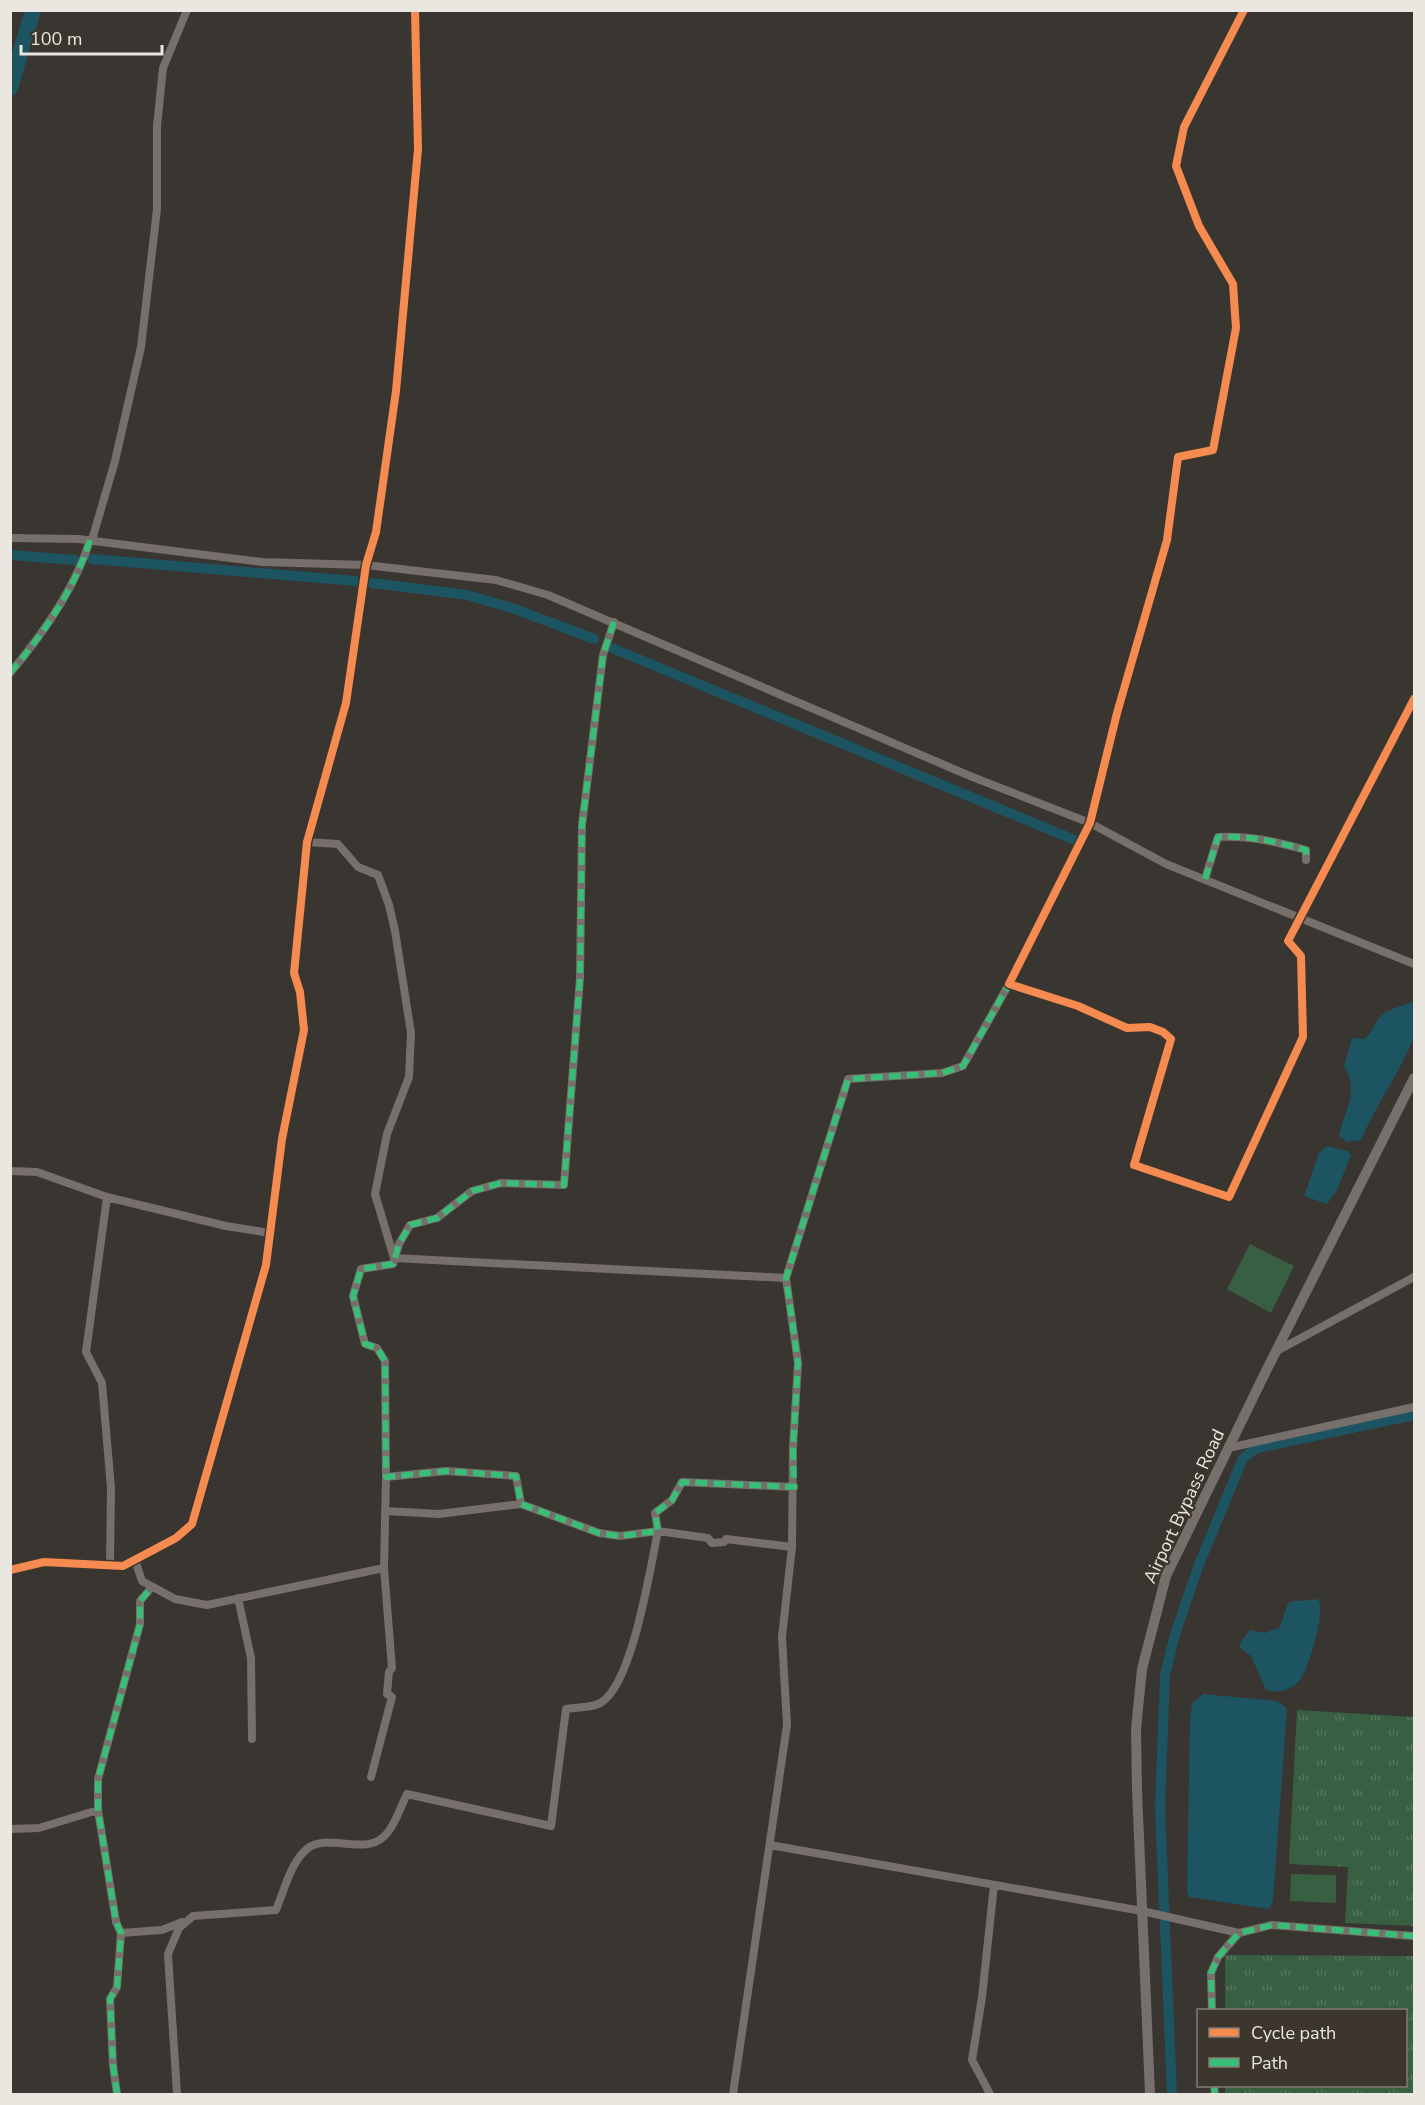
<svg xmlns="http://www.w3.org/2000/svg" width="1425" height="2105" font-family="'Nunito Sans',sans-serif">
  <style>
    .grass { fill: #385f42 }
    .park { fill: url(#park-tufts) }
    .water { fill: #1d5462 }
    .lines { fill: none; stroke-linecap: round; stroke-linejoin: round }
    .canal { stroke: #1d5462; stroke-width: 10 }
    .river { stroke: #1d5462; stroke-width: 16 }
    .minor { stroke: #766f6b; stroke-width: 8 }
    .tertiary { stroke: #766f6b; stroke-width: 10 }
    .quiet { stroke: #3abd76; stroke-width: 6; stroke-dasharray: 12 6; stroke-linecap: butt }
    .cycleway-casing { stroke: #3d362c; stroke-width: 11 }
    .cycleway { stroke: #f68b52; stroke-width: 8 }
    .labels { text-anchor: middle; stroke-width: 4.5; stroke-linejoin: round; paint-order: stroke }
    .street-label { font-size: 18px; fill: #eae6e0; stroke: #3d362c }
  </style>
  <defs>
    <pattern id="park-tufts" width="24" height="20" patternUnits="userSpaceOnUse" patternTransform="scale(1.5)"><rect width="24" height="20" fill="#385f42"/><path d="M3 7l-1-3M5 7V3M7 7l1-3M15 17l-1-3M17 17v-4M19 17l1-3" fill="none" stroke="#55765d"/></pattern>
  </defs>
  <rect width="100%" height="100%" fill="#393530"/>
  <!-- grass -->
  <path class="grass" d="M1250,1244L1294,1266L1271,1313L1227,1289Z
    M1291,1874L1336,1875V1903L1290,1901Z"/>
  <!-- park -->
  <path class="park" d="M1297,1710L1414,1717V1926L1345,1923L1348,1867L1289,1864Z
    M1225,1955L1414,1956V2094H1225V2086H1406V2010H1225Z"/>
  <!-- water -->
  <path class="water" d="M1414,1001C1415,1012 1418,1029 1413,1039C1399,1074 1376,1105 1361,1140L1347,1142L1339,1136C1345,1107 1360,1094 1344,1066L1352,1038L1364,1039C1373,1032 1376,1019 1382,1015C1392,1007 1404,1006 1414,1001Z
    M1327,1146L1348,1151L1351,1155L1337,1190L1327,1204L1304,1196L1319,1153Z
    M1318,1599C1326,1613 1309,1667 1300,1680C1292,1690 1278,1694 1266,1690L1251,1656L1240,1648V1643L1250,1630L1265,1633L1280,1627C1292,1594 1282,1604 1318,1599Z
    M1203,1694L1277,1701L1287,1708L1273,1901L1269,1909L1189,1897L1187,1892L1190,1719L1192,1704Z"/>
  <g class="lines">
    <!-- canal -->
    <path class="canal" d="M10,555L75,560
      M92,559L356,581
      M372,583L467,595L515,609L594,639
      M612,648L1077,841
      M1172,2094L1160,1808L1165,1675L1174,1638L1198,1567L1243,1458L1257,1448L1414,1415"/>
    <!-- river -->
    <path class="river" d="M10,88L33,10"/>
    <!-- minor -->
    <path class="minor" d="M1244,10L1184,127L1176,166L1199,226L1233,284L1236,328L1213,450L1178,457L1167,540L1117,713L1090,823L1009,984L1078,1006L1127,1028L1150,1027L1163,1032L1171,1039L1134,1165L1229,1197L1303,1037L1301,956L1288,941L1414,699
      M10,538L78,539L262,562L366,565L496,580L548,595L970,776L1090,823L1166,864L1414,964
      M92,540L115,461L141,347L157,209V126L163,68L187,10
      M614,622L603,655L582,825L580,978L564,1185L501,1183L472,1191L437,1218L410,1225L399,1244L393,1264L361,1269L353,1296L365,1344L377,1348L385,1361L386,1477L446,1471L516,1476L521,1504L599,1533L620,1536L658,1531L655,1513L672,1500L682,1482L794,1487
      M10,673C43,634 75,589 90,540
      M307,842L338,844L358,867L378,875L389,905L395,931L411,1033L409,1077L387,1134L375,1194L394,1258L786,1278
      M1205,879L1218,837C1249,835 1277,842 1306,850V860
      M10,1171L37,1172L107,1197
      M1275,1352L1414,1277
      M1228,1448L1414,1407
      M385,1511L439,1514L521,1504
      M135,1560L142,1581L175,1599L207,1605L384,1568L386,1477
      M110,1565L111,1488L102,1383L86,1352L107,1197L226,1226L270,1233
      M10,1570L44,1562L123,1566L176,1538L192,1524L266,1265L282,1139L304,1030L300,992L294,973L307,842L346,703L366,565L376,532L396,391L418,149L415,10
      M238,1598L251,1658L252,1739
      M371,1777L392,1697L387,1694L389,1672L392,1668L384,1568
      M10,1829L39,1828L98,1810
      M770,1845L1142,1911L1239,1933
      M121,1933L162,1930L182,1922
      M1212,2010L1211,1973L1218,1957L1239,1933L1272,1925L1414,1936
      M1214,2086L1215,2094
      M117,2094L113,2065L110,1999L117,1987L121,1933L116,1922L98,1810V1779L140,1624V1601L152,1587
      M177,2094L168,1954L179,1928L193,1916L276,1910C284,1891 291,1861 308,1848C328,1832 369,1859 388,1832C396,1822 401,1806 407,1794L551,1826L566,1709C576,1707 594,1708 602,1702C633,1681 650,1569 658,1531L708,1538L712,1543L724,1542L726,1539L792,1547
      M733,2094L787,1725L782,1637L792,1547L793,1447L798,1363L786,1278L848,1079L942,1073L963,1066L1009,984
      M990,2094L972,2060L982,1997L994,1885"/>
    <!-- tertiary -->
    <path class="tertiary" d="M1150,2094L1137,1790L1136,1729L1142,1669L1166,1576L1267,1369L1414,1078"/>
    <!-- quiet -->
    <path class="quiet" d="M614,622L603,655L582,825L580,978L564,1185L501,1183L472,1191L437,1218L410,1225L399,1244L393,1264L361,1269L353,1296L365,1344L377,1348L385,1361L386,1477L446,1471L516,1476L521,1504L599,1533L620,1536L658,1531L655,1513L672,1500L682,1482L794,1487L793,1447L798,1363L786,1278L848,1079L942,1073L963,1066L1009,984
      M10,673C43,634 75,589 90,540
      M1205,879L1218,837C1249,835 1277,842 1306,850V860
      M1212,2010L1211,1973L1218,1957L1239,1933L1272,1925L1414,1936
      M1214,2086L1215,2094
      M117,2094L113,2065L110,1999L117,1987L121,1933L116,1922L98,1810V1779L140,1624V1601L152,1587"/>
    <!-- cycleway casing -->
    <g class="cycleway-casing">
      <path id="cycleway" d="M1244,10L1184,127L1176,166L1199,226L1233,284L1236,328L1213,450L1178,457L1167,540L1117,713L1090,823L1009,984L1078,1006L1127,1028L1150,1027L1163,1032L1171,1039L1134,1165L1229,1197L1303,1037L1301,956L1288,941L1414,699
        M10,1570L44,1562L123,1566L176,1538L192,1524L266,1265L282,1139L304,1030L300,992L294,973L307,842L346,703L366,565L376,532L396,391L418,149L415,10"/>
    </g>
    <!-- cycleway -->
    <use href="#cycleway" class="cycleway"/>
  </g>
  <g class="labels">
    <!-- street labels -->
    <g class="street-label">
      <text transform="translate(1184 1506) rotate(-65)" y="6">Airport Bypass Road</text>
    </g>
  </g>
  <!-- border -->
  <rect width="1425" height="2105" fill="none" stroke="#eae6e0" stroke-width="24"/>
  <!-- legend -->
  <rect x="1197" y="2009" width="210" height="78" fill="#3d362c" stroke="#827c74" stroke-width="1.5"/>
  <rect x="1209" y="2028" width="30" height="9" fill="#f68b52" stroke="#827c74" stroke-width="1.5"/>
  <text x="1251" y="2039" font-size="18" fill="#eae6e0">Cycle path</text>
  <rect x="1209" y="2058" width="30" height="9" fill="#3abd76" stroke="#827c74" stroke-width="1.5"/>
  <text x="1251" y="2069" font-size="18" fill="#eae6e0">Path</text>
  <!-- scale -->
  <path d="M21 45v9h141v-9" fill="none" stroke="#eae6e0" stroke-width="3"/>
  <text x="30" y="45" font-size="18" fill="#eae6e0" stroke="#3d362c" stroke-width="4.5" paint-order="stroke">100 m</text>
</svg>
